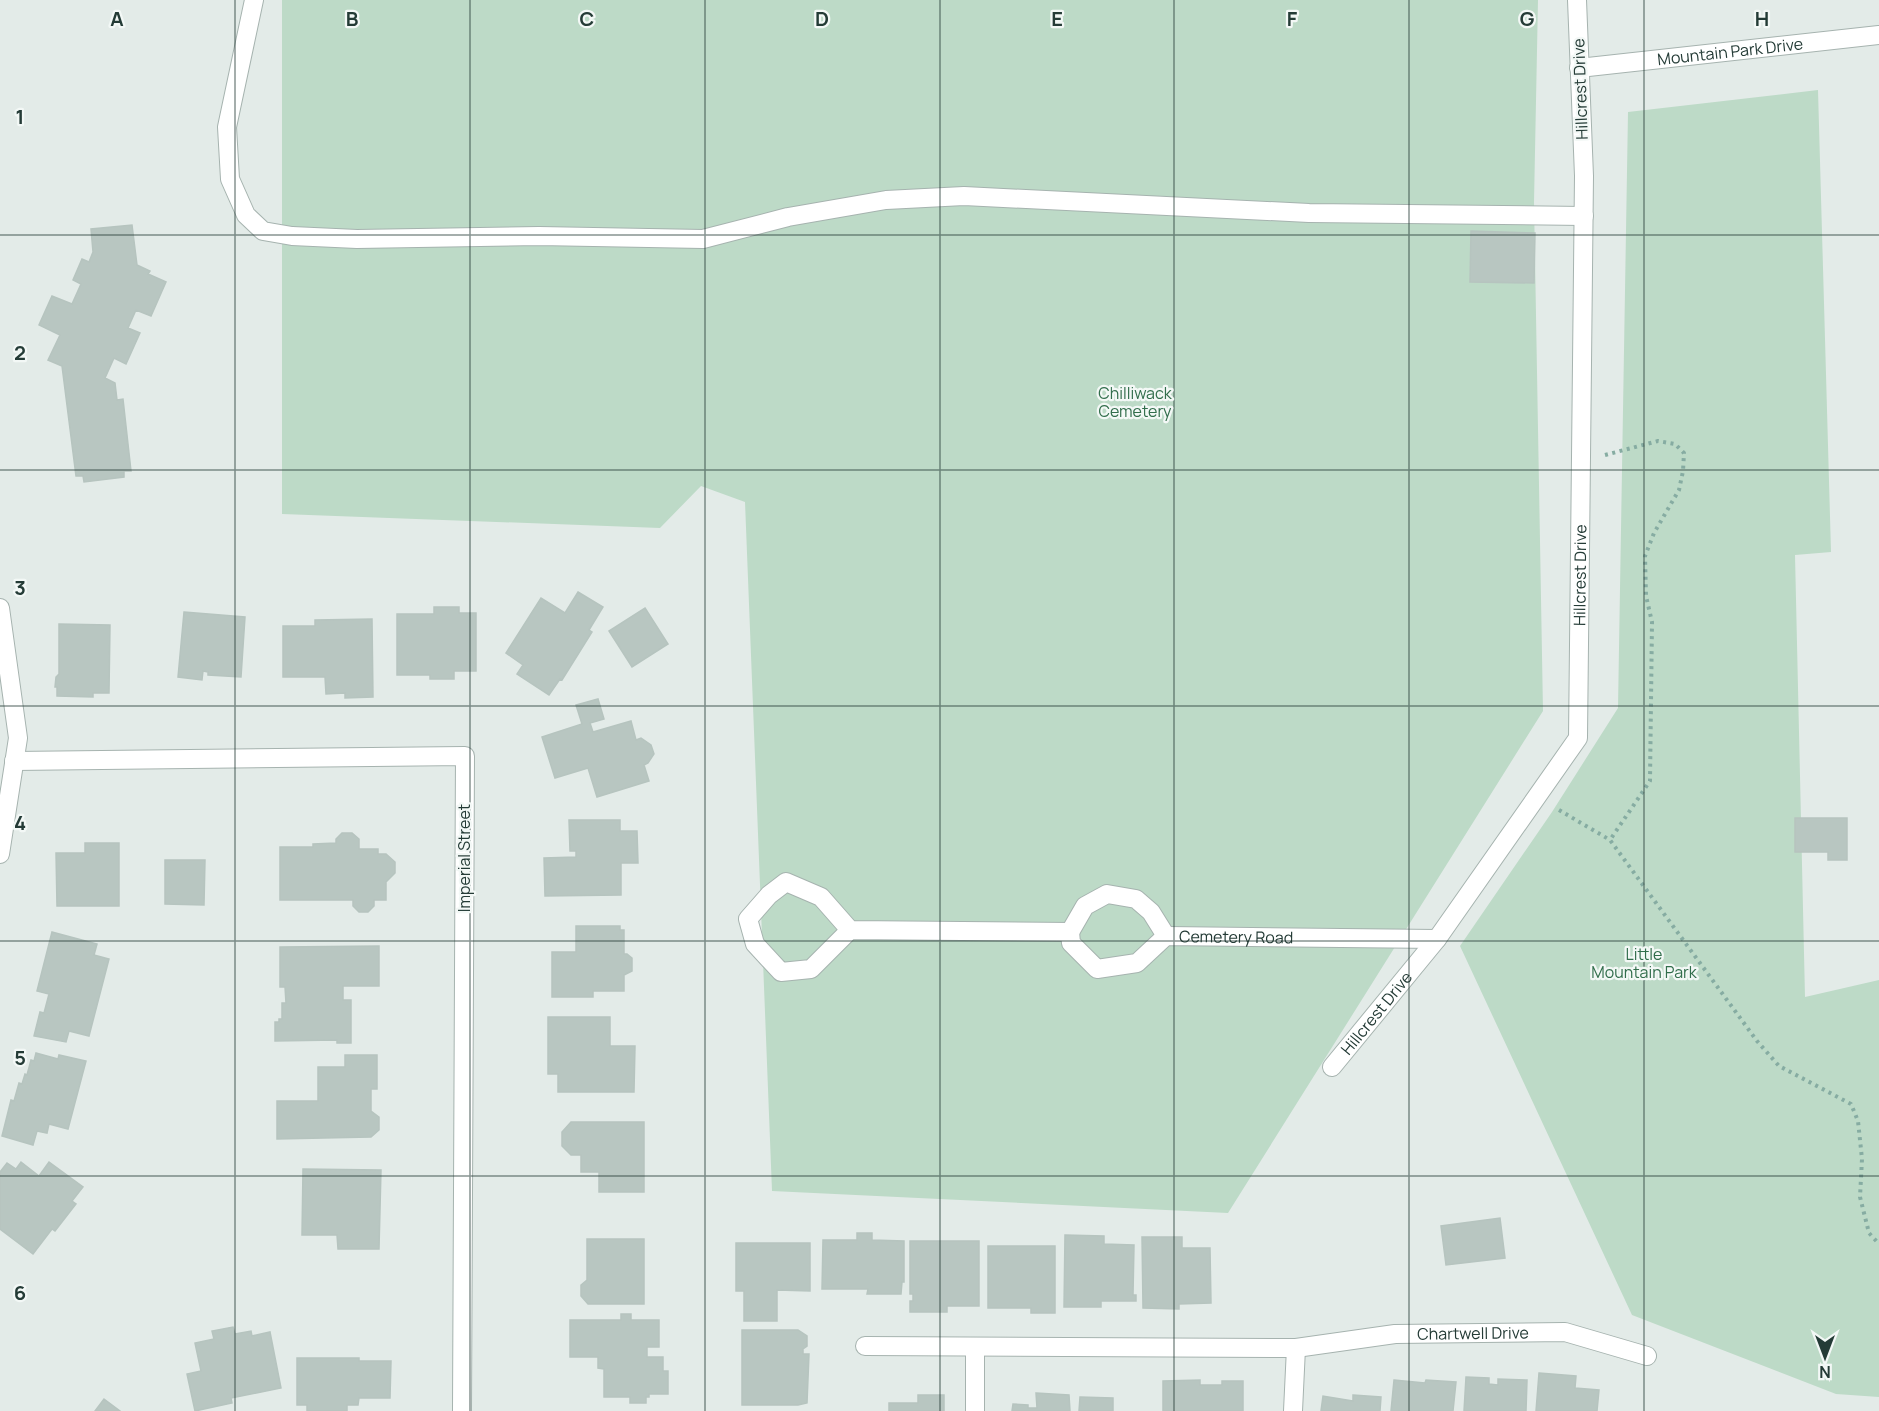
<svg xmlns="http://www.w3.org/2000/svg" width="1879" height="1411" font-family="Manrope,sans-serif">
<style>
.green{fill:#bddac7}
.building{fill:#b8c6c1;stroke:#b6c4bf;stroke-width:1.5}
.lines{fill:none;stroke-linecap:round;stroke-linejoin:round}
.service-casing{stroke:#a6b3af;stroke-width:20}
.minor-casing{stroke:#a6b3af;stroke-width:20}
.path{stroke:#86aca2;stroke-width:4;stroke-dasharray:3 4.5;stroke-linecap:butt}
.service{stroke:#fff;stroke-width:18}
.minor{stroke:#fff;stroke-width:18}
.grid{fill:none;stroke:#243b36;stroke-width:1.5;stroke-opacity:0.55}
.labels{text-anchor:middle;stroke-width:4.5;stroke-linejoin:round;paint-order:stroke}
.street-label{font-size:16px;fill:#243b36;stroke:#f3f8f6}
.park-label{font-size:16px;fill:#326e4c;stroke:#f3f8f6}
.grid-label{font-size:20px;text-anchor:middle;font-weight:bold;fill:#243b36;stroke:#f3f8f6;stroke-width:4.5;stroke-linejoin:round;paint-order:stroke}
</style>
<rect width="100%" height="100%" fill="#e3ebe8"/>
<path class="green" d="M282 0H1538L1534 202 1543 711 1228 1213 772 1191 745 502 701 486 660 528 282 514Z
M1818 90 1831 552 1795 555 1805 997 1879 980V1397L1836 1394 1632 1315 1460 946 1552 812 1618 708 1628 112Z"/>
<path class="building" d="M132 225 137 265 150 271 148 274 166 282 151 316 136 310 128 328 140 333 126 364 114 358 105 378 115 383 117 400 123 399 131 471H124V477L84 482 83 476H76L62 366 48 360 60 335 39 325 52 296 72 304 81 284 73 280 82 259 89 262 93 252 91 229Z
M1471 231 1535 233 1534 283 1470 282Z
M578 592 603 607 589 630 592 632 562 680 560 679 549 695 517 674 523 665 506 653 541 598 565 613Z
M434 607H459V613H476V671H454V679H430V675H397V614H434Z
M645 608 668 644 632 667 609 631Z
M184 612 245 617 241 677 208 675V672L203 671 202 680 178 677Z
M372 619 373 697 345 698V693L326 694 325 677H283V626H315V620Z
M59 624 110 625 109 693H93V697L57 696V687H55L56 677 59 674Z
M598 699 604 719 590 723 593 732 631 721 636 740 641 738 651 745 654 754 648 763 644 765 649 781 597 797 588 768 555 778 542 737 582 724 576 705Z
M1795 818H1847V860H1828V852H1795Z
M569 820H620V831H637L638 863H621V895L545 896 544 858 576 857V851H570Z
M342 833H352L359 839V849H378V854H386L395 862V873L386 882V900H374V906L368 912H359L353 906V900H280V847H313V844L336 843V839Z
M85 843H119V906H57L56 853H85Z
M165 860H205L204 905 165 904Z
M576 926H620V930H624V954H627L632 958V971L624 975V991H593V997H552V952H576Z
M52 932 97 944 94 955 109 959 89 1036 69 1031 66 1042 34 1036 40 1012 44 1013 49 994 37 991Z
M379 946V986H343V1000H351V1043H337V1040L275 1041V1022H279V1019H282V1003H286L285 987H280V947Z
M548 1017H610V1046H635L634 1092H558V1074H548Z
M36 1053 58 1059 59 1055 86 1061 68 1129 49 1124 47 1133 37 1131 33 1145 2 1136 11 1100 14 1101 19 1083 22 1084 25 1074 27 1075 31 1060 34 1061Z
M345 1055H377V1089H371V1111L379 1117V1130L371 1137 277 1139V1101H318V1067H345Z
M571 1122H644V1192H599V1172H581V1155H571L562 1146V1132Z
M21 1162 39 1176 49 1162 83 1187 72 1201 76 1204 55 1231 52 1229 33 1254 0 1229V1172L7 1163 16 1169Z
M303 1169 381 1170 379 1249H338L337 1235H302Z
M1500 1218 1505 1258 1446 1265 1441 1226Z
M857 1233H872V1240L904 1241V1282H902L901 1294H867L868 1289H822L823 1240H857Z
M1065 1235 1104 1236V1244L1134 1245 1133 1295H1136V1301H1101V1307H1064Z
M1142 1237H1182V1248H1210L1211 1303 1179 1304V1309L1143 1308Z
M587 1239H644V1304H588L581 1296V1285L587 1280Z
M910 1241H979V1306H947V1312H910V1301H913V1294H910Z
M736 1243H810V1291L777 1290V1321H744V1291H736Z
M988 1246H1055V1313H1031V1308H988Z
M621 1314H631V1320H659V1347H647V1357H663V1371H668V1394H649V1397H646V1403H630V1397H604V1369L598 1368V1357H570V1320H621Z
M233 1327 235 1334 251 1331 252 1336 270 1332 281 1388 231 1398 232 1403 195 1411 187 1374 201 1371 195 1343 214 1339 212 1331Z
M742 1330H798L807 1336V1346L803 1349V1354H809L807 1403 798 1405H742Z
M297 1358H359V1361H391L390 1398H359L358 1405H347V1411H307V1405H297Z
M1539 1373 1576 1376 1575 1388 1599 1390 1597 1411H1536Z
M1466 1377 1489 1378V1384L1498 1385V1379L1527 1380 1526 1411H1464Z
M1200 1380V1385H1222V1381H1243V1411H1163V1381Z
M1394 1380 1425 1383 1426 1380 1456 1382 1453 1411H1391Z
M1036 1393 1069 1395 1070 1411H1012L1013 1404 1028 1405V1408H1037Z
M918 1395H944V1411H889V1403H918Z
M1353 1395 1381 1397 1380 1411H1321L1323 1396 1353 1401Z
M1080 1397 1113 1398V1411H1079Z
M104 1399 120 1411H95Z"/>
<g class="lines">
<g class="service-casing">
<path id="service" d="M254 0 227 127 230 179 246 215 263 231 292 236 357 239 539 236 703 239 788 217 886 200 964 196 1309 213 1584 216"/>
</g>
<g class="minor-casing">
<g id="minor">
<path id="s1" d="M1579 68 1879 35"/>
<path d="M0 608 18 738 0 854"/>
<path d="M14 761 465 756 462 1411"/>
<path d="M850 930 821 897 786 882 769 895 748 919 755 944 781 972 811 969 850 930 1070 932"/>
<path id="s2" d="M1070 932 1071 943 1097 969 1137 963 1166 936 1437 939"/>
<path d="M1070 932 1085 906 1107 894 1136 899 1151 912 1166 936"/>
<path id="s3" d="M1332 1067 1437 939 1578 738 1584 176 1577 0"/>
<path id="s4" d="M865 1346 1296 1348 1395 1334 1565 1332 1647 1356"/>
<path d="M975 1411V1347"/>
<path d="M1293 1411 1296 1348"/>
</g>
</g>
<path class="path" d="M1605 455 1658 441 1675 444 1684 453 1683 471 1679 490 1654 533 1645 556 1646 596 1652 622 1650 781 1610 840
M1559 810 1610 840 1757 1041 1779 1066 1851 1104 1858 1121 1862 1159 1860 1197 1869 1233 1879 1244"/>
<use href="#service" class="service"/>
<use href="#minor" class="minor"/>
</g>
<path class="grid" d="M235 0V1411M470 0V1411M705 0V1411M940 0V1411M1174 0V1411M1409 0V1411M1644 0V1411M0 235H1879M0 470H1879M0 706H1879M0 941H1879M0 1176H1879"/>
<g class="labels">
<g class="street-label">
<text dy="6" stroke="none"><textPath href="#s1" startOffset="152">Mountain Park Drive</textPath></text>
<text transform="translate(1580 89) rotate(-92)" y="6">Hillcrest Drive</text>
<text dy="6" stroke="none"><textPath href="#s3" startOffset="574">Hillcrest Drive</textPath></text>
<text transform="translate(464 858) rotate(-90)" y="6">Imperial Street</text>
<text dy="6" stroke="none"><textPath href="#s2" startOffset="198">Cemetery Road</textPath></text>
<text dy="6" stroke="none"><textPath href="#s3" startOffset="70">Hillcrest Drive</textPath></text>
<text dy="6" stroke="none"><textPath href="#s4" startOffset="609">Chartwell Drive</textPath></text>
</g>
<g class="park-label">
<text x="1135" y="399">Chilliwack<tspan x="1135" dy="18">Cemetery</tspan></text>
<text x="1644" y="960">Little<tspan x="1644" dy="18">Mountain Park</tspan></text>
</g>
</g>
<g class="grid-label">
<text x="117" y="26">A</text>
<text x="352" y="26">B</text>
<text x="587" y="26">C</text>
<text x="822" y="26">D</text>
<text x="1057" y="26">E</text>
<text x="1292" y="26">F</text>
<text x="1527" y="26">G</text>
<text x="1762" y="26">H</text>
<text x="20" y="124">1</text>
<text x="20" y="360">2</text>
<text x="20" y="595">3</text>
<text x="20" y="830">4</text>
<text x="20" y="1065">5</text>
<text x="20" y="1300">6</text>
</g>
<g transform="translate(1825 1357) rotate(180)" stroke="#f3f8f6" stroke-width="4.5" paint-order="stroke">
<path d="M0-4.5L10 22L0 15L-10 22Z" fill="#243b36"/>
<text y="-9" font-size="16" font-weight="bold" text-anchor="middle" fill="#243b36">N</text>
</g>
</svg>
